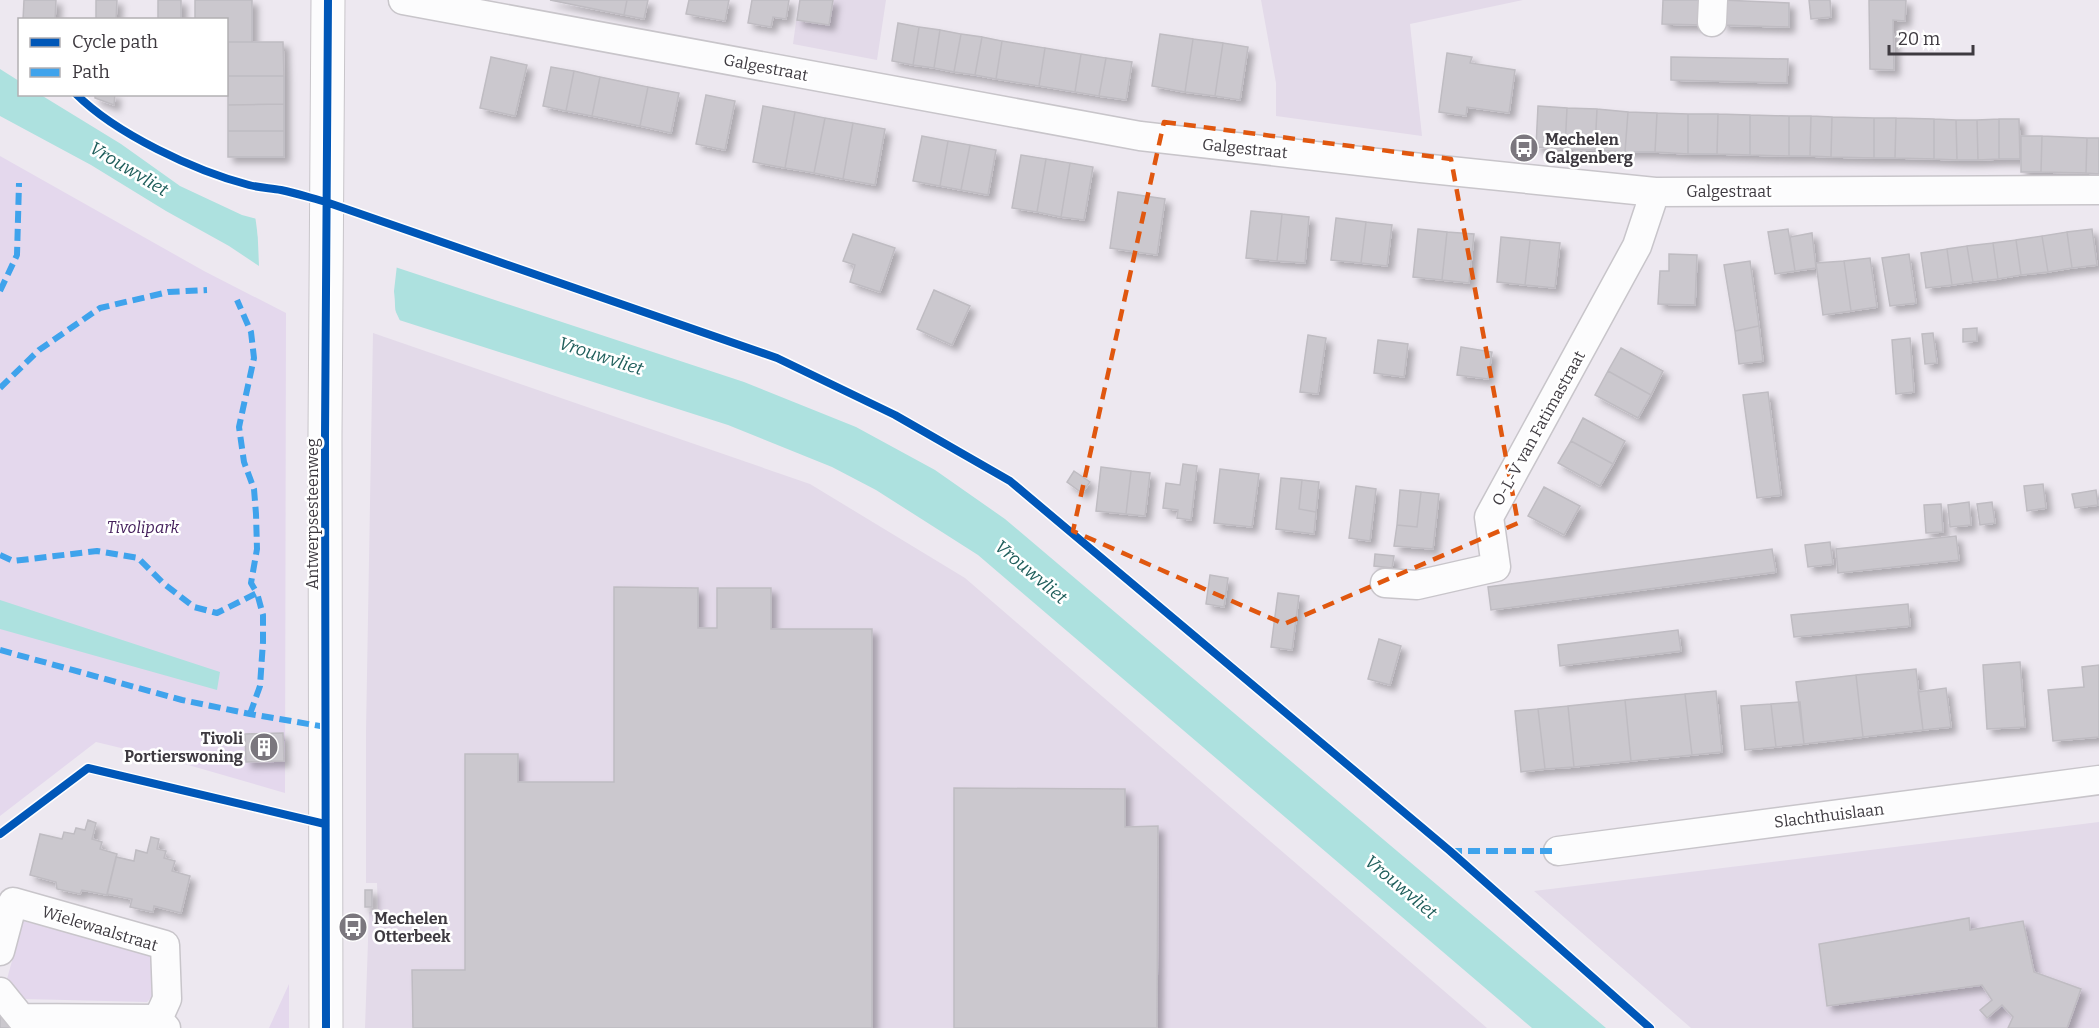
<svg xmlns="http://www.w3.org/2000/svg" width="2099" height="1028" font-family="Bitter,serif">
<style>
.built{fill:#e3dae9}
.green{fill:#e4d8ed}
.water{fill:#ade1df}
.pier{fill:#ede8f0}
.building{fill:#cbc8ce;stroke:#bfbcc2;stroke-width:1.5;filter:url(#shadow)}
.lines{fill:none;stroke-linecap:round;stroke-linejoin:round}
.minor-casing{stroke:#c8c5ca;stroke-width:31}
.major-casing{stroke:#c8c5ca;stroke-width:35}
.minor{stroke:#fcfcfd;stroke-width:28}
.major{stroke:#fcfcfd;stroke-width:33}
.quiet{stroke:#3fa3ec;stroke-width:6;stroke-dasharray:12 6;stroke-linecap:butt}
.cycleway-casing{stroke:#fff;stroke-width:11}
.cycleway{stroke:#0057b8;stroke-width:8}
.marked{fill:none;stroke:#e0570f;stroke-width:4.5;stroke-dasharray:12 8;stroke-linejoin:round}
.labels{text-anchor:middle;stroke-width:5;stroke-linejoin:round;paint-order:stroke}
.street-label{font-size:16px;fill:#3e3a40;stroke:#fff}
.poi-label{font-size:16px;font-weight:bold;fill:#3e3a40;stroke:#fff;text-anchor:start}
.park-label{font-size:16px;font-style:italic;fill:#45205c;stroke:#fff}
.water-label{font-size:18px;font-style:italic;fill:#1f5e5b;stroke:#fff}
</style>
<defs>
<filter id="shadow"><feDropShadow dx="5.5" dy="5.5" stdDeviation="3" flood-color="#0004"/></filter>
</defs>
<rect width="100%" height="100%" fill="#ede8f0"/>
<path class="built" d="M799 0H886L877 60 793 44Z
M1261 0H1523L1410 24 1422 136 1276 116V83Z
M373 333 810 484 965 578 1487 1028H365L369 912 378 910 377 883H366V731Z
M2099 822V1028H1691L1534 891Z"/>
<path class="green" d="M0 156 204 271 286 313 285 793 171 760 96 742 0 816Z
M23 921 147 953 151 957 152 997 147 1002 24 999 7 979Z
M289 984V1028H269Z"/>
<path class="water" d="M0 69 19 81 20 94 41 95 121 144 180 186 242 215 257 219 259 266 229 246 166 211 91 165 0 116Z
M392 266 744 382 856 427 935 470 1005 519 1606 1028H1532L978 555 876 490 832 467 728 425 396 319Z
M0 600 220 672 217 690 0 629Z"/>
<path class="pier" d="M255 215 259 216 260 220 262 266 259 269H257L259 266V245Z
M392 263 397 265 394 291 395 310 402 325 393 320 389 266Z"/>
<path class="building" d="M24 0H56L55 20H23Z
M96 0H117L116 20H96Z
M158 0H181V20H158Z
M195 0H252V42H226V20H195Z
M550 0H627L624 15Z
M627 0H648L644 19 624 15Z
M689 0H729L725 21 686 14Z
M752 0H789L786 19 773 17 771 27 748 23Z
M800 0H833L829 25 797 20Z
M1663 0H1703V25L1662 24Z
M1722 0 1789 3V27L1722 25Z
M1809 0H1830L1831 17 1811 19Z
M1869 0H1906L1905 21 1893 20 1894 70 1870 69Z
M898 23 919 27 913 65 892 61Z
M919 27 940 30 934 68 913 65Z
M940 30 961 34 954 72 934 68Z
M961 34 982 37 975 75 954 72Z
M1160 34 1193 39 1185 92 1152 86Z
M982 37 1002 41 996 79 975 75Z
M1193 39 1223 43 1215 96 1185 92Z
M1002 41 1045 48 1039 86 996 79Z
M228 42H283L284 76H228Z
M1223 43 1248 47 1240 100 1215 96Z
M1045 48 1081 54 1075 92 1039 86Z
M1447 53 1472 57 1470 63 1515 70 1509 113 1467 107 1466 116 1439 112Z
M1081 54 1106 58 1099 96 1075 92Z
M491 57 527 65 515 116 480 108Z
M1671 57 1788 59 1787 83 1671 80Z
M1106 58 1132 62 1126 100 1099 96Z
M551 67 574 71 566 111 543 106Z
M574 71 600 77 592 116 566 111Z
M228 76H284V104L228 105Z
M600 77 648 87 640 126 592 116Z
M648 87 679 93 671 133 640 126Z
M95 94H115L114 105 95 98Z
M706 95 735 101 725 150 696 144Z
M284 104V131H228V105Z
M763 106 795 112 785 168 753 162Z
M1538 106 1567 108 1565 149 1536 147Z
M1567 108 1597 109 1595 150 1565 149Z
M1597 109 1628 112 1625 152 1595 150Z
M795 112 825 118 814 173 785 168Z
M1628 112 1657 113 1655 152H1625Z
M1657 113 1688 114V154L1655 152Z
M1688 114H1718L1717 154H1688Z
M1718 114 1750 115V155L1717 154Z
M1750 115 1789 116V156L1750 155Z
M1789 116H1811L1810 156H1789Z
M1811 116 1832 117 1831 157 1810 156Z
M1832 117 1874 118V158L1831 157Z
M825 118 853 123 843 179 814 173Z
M1874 118H1896L1895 158H1874Z
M1896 118 1934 119V159L1895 158Z
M1934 119 1956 120 1957 160 1934 159Z
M1999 119V159L1978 160 1977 120Z
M1999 119H2019L2020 159H1999Z
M1956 120H1977L1978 160H1957Z
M853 123 885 129 875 185 843 179Z
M228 131H284V157H228Z
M922 136 948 141 940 186 913 181Z
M2021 136H2042L2041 172H2021Z
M2042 136 2087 138 2086 173 2041 172Z
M2087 138H2099V174L2086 173Z
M948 141 970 145 961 190 940 186Z
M970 145 996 150 988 195 961 190Z
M1021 155 1046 159 1037 212 1012 208Z
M1046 159 1070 163 1061 217 1037 212Z
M1070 163 1093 167 1084 220 1061 217Z
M1118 192 1165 199 1157 255 1110 248Z
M1251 211 1282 214 1277 261 1246 258Z
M1282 214 1309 217 1305 263 1277 261Z
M1336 218 1366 222 1361 263 1331 260Z
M1366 222 1392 225 1387 266 1361 263Z
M1418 229 1447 232 1442 280 1413 277Z
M1788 229 1795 271 1775 274 1768 232Z
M2092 229 2097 265 2072 268 2067 232Z
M1447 232 1474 234 1469 283 1442 280Z
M2067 232 2072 268 2048 272 2042 236Z
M1812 233 1816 268 1795 271 1790 237Z
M853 234 895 248 880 292 850 282 855 265 843 261Z
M2042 236 2048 272 2021 275 2016 240Z
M1501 237 1530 240 1525 285 1497 282Z
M1530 240 1560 243 1555 288 1525 285Z
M2016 240 2021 275 1998 279 1993 243Z
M1993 243 1998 279 1973 282 1967 246Z
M1967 246 1973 282 1952 285 1947 249Z
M1947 249 1952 285 1926 288 1921 253Z
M1669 254 1697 255 1695 305 1658 304 1660 271H1669Z
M1909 254 1916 303 1890 306 1882 258Z
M1870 258 1877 307 1851 311 1844 261Z
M1750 261 1759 326 1735 331 1724 265Z
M1844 261 1851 311 1823 315 1816 263Z
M934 290 970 306 952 345 917 329Z
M1759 326 1763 361 1739 364 1735 331Z
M1977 328V341L1963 342V329Z
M1933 333 1937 363 1925 364 1922 334Z
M1308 335 1326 338 1318 394 1300 392Z
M1910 338 1914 392 1896 394 1892 340Z
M1378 340 1408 344 1404 377 1374 373Z
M1461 347 1492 352 1488 379 1457 375Z
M1621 348 1663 371 1651 395 1608 371Z
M1608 371 1651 395 1638 418 1595 395Z
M1768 392 1781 495 1757 498 1743 395Z
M1583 418 1625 441 1613 464 1571 441Z
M1571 441 1613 464 1600 486 1558 463Z
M1183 464 1197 466 1191 520 1177 518 1178 510 1163 508 1166 483 1180 485Z
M1101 467 1131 471 1126 514 1096 511Z
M1220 469 1259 474 1252 527 1214 523Z
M1074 471 1090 482 1082 493 1067 482Z
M1131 471 1150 473 1145 516 1126 514Z
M1281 478 1302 480 1299 509 1316 512 1314 534 1276 529Z
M1302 480 1319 482 1316 512 1299 509Z
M2043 484 2046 508 2027 511 2024 486Z
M1356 486 1376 489 1370 541 1349 538Z
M1544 487 1580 506 1564 535 1528 516Z
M1400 490 1421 492 1417 527 1397 525Z
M2096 490 2098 505 2075 508 2072 494Z
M1421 492 1439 494 1433 549 1394 546 1397 525 1417 527Z
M1969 502 1971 525 1950 527 1948 505Z
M1992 502 1995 523 1980 525 1977 504Z
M1941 504 1943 532 1926 533 1924 505Z
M1956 536 1959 560 1838 573 1836 549Z
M1830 542 1833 564 1808 567 1805 545Z
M1772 549 1776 572 1491 610 1488 587Z
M1375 554 1394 556 1392 568 1374 566Z
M1210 575 1228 578 1224 607 1206 604Z
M614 587 698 588V628H717V588H771V629H872V1028H413L412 970H465V754H518V782H614Z
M1278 593 1299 596 1292 650 1271 647Z
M1908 604 1910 626 1794 637 1791 615Z
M1678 630 1681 651 1560 666 1558 645Z
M1379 639 1401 646 1390 685 1368 679Z
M2020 662 2025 727 1987 729 1983 665Z
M2099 665V737L2053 741 2048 690 2084 687 2082 667Z
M1916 669 1923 730 1863 737 1856 675Z
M1856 675 1863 737 1804 744 1796 682Z
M1946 688 1951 727 1923 730 1918 692Z
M1716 691 1722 752 1692 755 1685 694Z
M1685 694 1692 755 1631 761 1625 700Z
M1625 700 1631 761 1574 767 1568 706Z
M1800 702 1804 744 1776 747 1771 704Z
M1771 704 1776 747 1745 750 1741 706Z
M1568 706 1574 767 1545 769 1538 709Z
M1538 709 1545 769 1521 772 1515 711Z
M283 733 284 761 246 762 245 734Z
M954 788 1125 789V827L1158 826 1157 1028H954Z
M88 820 96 823 92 839 102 842 100 849 117 854 107 895 82 890 80 894 57 889 56 882 30 875 40 834 62 839 64 832 74 834 76 828 85 830Z
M151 837 159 839 157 849 166 851 164 858 175 861 172 871 190 876 181 913 154 906 153 912 130 907 132 899 107 894 116 857 134 861 136 850 147 853Z
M365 890H372V907H365Z
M1969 918 1970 930 2023 921 2034 972 2081 989 2067 1028H2008L2013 1017 2002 1005 1987 1018 1980 1010 1992 1000 1982 985 1827 1006 1819 944Z
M0 1006 16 1028H0Z"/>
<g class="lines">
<g class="minor-casing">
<path id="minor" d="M403 0 1140 136 1421 168 1655 192 2099 190
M1712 22 1713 0
M1385 583 1417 585 1496 567 1489 517 1637 246 1655 192
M1558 851 2099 780
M0 951 13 902 165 945 167 999 158 1019
M0 992 21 1018 158 1019 166 1028"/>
</g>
<g class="major-casing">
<path id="major" d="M326 1028 325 437 328 0"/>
</g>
<use href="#minor" class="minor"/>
<use href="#major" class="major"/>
<path class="quiet" d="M0 291 17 255 19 183
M0 388 39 350 100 308 168 292 207 290
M0 555 13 561 97 551 138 558 163 583 194 607 217 613 257 593 251 583 257 549 256 514 254 489 244 462 239 427 254 358 251 332 237 300
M0 650 182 700 250 714 326 727
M250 714 260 686 263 642V615L257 593
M1450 851H1558"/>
<g class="cycleway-casing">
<path id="cycleway" d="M76 94C116 134 195 171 249 185 260 188 271 188 281 190 296 193 311 198 326 202L777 358 895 415 1010 481 1450 851 1650 1028
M0 834 88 768 325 824
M326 1028 325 437 328 0"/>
</g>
<use href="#cycleway" class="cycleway"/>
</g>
<path class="marked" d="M1164 122 1451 159 1518 523 1284 624 1073 531Z"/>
<defs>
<g id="bus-disc" transform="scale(1.5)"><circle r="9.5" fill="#7b777e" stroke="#fff"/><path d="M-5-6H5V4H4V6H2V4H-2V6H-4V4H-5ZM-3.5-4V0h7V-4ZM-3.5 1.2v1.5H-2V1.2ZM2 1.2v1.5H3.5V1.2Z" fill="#fff"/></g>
<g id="building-disc" transform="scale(1.5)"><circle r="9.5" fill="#7b777e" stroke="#fff"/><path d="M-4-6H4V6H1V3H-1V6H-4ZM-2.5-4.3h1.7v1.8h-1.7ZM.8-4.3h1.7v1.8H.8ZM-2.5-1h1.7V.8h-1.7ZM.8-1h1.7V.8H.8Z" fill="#fff"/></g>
</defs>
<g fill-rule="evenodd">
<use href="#bus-disc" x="1524" y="148"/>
<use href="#building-disc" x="264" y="747"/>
<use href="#bus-disc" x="353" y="927"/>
</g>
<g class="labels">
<g class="street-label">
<text transform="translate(766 67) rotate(11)" y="6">Galgestraat</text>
<text transform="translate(1245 148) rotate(6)" y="6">Galgestraat</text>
<text x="1729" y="197">Galgestraat</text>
<text transform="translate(1538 428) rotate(-61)" y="6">O-L-V van Fatimastraat</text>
<text transform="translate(312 514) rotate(-90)" y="6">Antwerpsesteenweg</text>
<text transform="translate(1829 815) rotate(-7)" y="6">Slachthuislaan</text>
<text transform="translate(100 928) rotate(17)" y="6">Wielewaalstraat</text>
</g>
<g class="poi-label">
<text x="1545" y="145">Mechelen<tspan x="1545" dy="18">Galgenberg</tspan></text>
<text x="243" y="744" text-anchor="end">Tivoli<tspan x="243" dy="18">Portierswoning</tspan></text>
<text x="374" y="924">Mechelen<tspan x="374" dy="18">Otterbeek</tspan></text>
</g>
<g class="park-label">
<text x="143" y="533">Tivolipark</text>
</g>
<g class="water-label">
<text transform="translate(129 169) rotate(31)" y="6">Vrouwvliet</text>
<text transform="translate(601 356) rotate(18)" y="6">Vrouwvliet</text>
<text transform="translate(1031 572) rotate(40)" y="6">Vrouwvliet</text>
<text transform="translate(1401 887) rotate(40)" y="6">Vrouwvliet</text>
</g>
</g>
<rect x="18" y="18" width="210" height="78" fill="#ffffff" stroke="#b2b0b3" stroke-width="1.5"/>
<rect x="30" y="38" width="30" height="9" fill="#0057b8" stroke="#b2b0b3" stroke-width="1.5"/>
<text x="72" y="48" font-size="18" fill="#3e3a40">Cycle path</text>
<rect x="30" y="68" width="30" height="9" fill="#3fa3ec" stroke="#b2b0b3" stroke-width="1.5"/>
<text x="72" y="78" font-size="18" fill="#3e3a40">Path</text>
<path d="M1889 45v9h84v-9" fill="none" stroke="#3e3a40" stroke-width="3"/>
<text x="1898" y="45" font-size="18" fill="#3e3a40" stroke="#ffffff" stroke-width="4.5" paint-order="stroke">20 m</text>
</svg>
